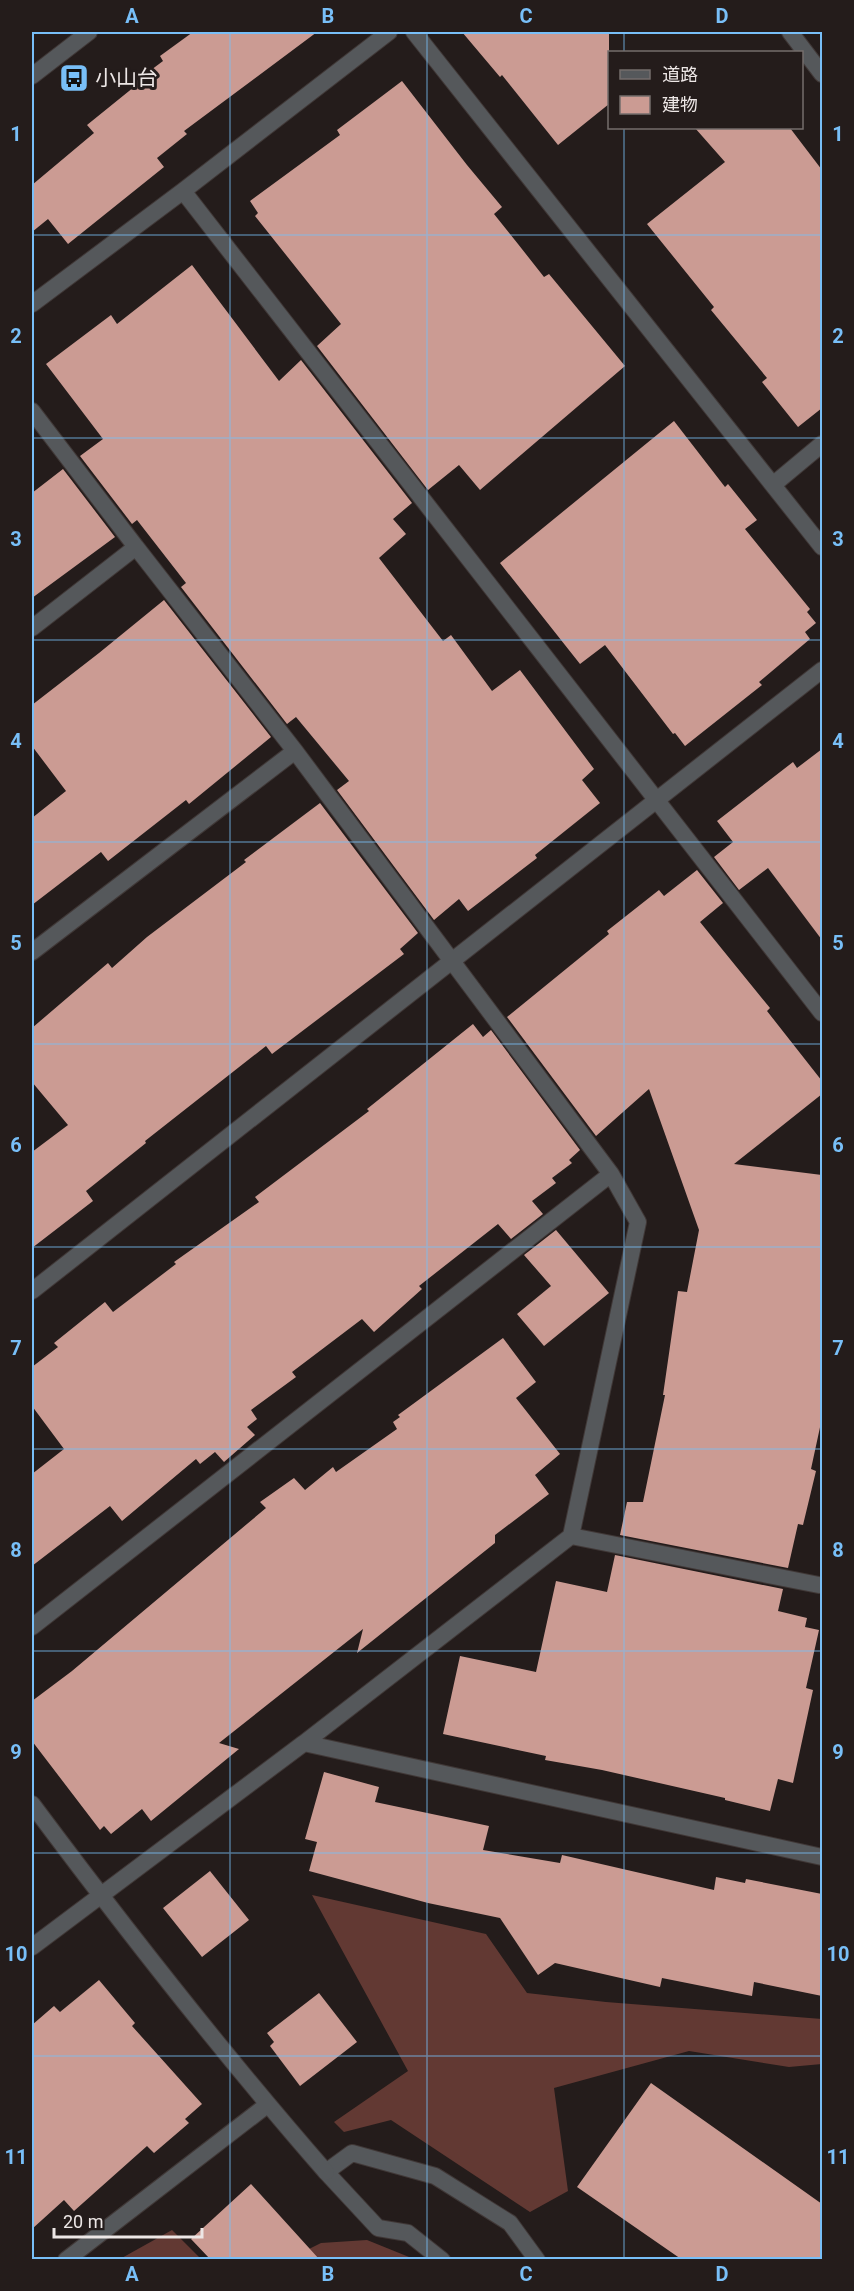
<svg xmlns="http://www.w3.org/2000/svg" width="854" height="2291" font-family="Roboto,'Noto Sans JP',sans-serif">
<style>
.forest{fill:#623933}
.building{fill:#cb9b93}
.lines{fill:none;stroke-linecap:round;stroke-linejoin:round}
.service-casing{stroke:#403837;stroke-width:18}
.minor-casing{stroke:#403837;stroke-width:18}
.tertiary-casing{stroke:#403837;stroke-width:18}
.service{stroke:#55585b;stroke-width:16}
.minor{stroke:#55585b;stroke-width:16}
.tertiary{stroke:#55585b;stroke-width:16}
.grid{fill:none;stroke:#78bff8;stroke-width:1.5;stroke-opacity:0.55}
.labels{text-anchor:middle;stroke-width:6;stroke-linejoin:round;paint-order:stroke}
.poi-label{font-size:21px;fill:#ede7e6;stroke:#241c1b;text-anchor:start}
.neatline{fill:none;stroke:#78bff8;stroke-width:2}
.grid-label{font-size:20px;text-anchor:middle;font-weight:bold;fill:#78bff8}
</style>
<rect width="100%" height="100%" fill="#241c1b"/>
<path class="forest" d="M312 1895 486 1934 527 1993 606 2002 822 2019V2064L789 2067 689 2051 554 2088 568 2191 530 2212 391 2120 344 2132 334 2122 408 2071Z
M172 2230 201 2259H120Z
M367 2240 414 2259 287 2260 321 2243Z"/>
<path class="building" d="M193 32H317L184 131 187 134 157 158 164 167 68 244 48 219 32 232V185L94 133 87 125 134 87 131 85 163 61 160 56Z
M462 32H609V104L558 145 502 75 500 77Z
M402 81 467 165 502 207 494 214 518 244 544 277 549 274 625 366 480 490 459 465 428 490 317 346 341 324 255 216 258 213 250 201 340 135 337 130Z
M695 128H790L822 170V408L798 427 762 382 767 378 711 310 714 307 647 224 725 162Z
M192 265 279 381 301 360 412 503 393 519 406 534 379 558 443 641 451 635 492 691 520 670 594 769 582 780 600 803 535 855 537 858 468 911 459 899 434 920 337 790 349 781 296 717 287 724 181 587 186 583 137 520 132 524 80 456 103 439 46 364 111 315 117 324Z
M674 421 725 487 728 484 757 520 745 529 810 609 807 612 816 623 805 632 810 639 759 682 762 685 685 746 675 733 673 734 605 645 580 664 500 563Z
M63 469 115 537 32 598V493Z
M164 600 271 737 189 804 186 800 108 861 101 852 32 905V818L66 791 32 746V705L99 653Z
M822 749V940L768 868 739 890 714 857 733 842 717 821 793 762 797 768Z
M320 803 418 933 400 949 404 954 272 1054 266 1046 145 1141 146 1143 86 1191 93 1201 32 1248V1152L68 1125 32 1082V1028L108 963 112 968 147 937 246 862 244 860Z
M697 870 723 903 700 922 770 1008 767 1011 822 1081V1094L734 1164 822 1175V1418L811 1469 816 1471 803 1525 798 1524 788 1568 620 1535 627 1502H643L665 1395H663L678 1291 687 1292 699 1230 649 1089 596 1136 507 1017 609 934 607 931 659 890 664 896Z
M473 1024 483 1037 491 1030 580 1150 569 1160 572 1163 552 1178 556 1183 532 1201 543 1214 511 1239 498 1224 419 1286 422 1289 374 1332 362 1319 292 1372 296 1377 251 1410 257 1419 247 1427 255 1435 224 1462 215 1452 200 1464 196 1459 122 1521 110 1506 32 1566V1474L64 1449 32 1406V1367L58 1347 54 1343 105 1302 113 1312 176 1264 174 1262 259 1202 255 1197 369 1111 367 1109Z
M556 1230 609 1293 544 1346 517 1314 551 1286 524 1255Z
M503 1338 536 1382 516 1398 560 1454 535 1475 549 1494 495 1535V1543L357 1653 363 1629 219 1743 239 1749 151 1821 142 1809 111 1834 104 1826 100 1830 32 1741V1701L72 1671 266 1508 260 1502 294 1478 305 1490 333 1467 336 1472 397 1429 393 1422 400 1417 398 1415Z
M615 1555 783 1589 778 1611 807 1618 805 1627 819 1630 806 1688 813 1690 793 1783 778 1779 770 1811 725 1800V1798L602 1770 545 1760 546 1756 443 1734 460 1656 536 1672 556 1581 607 1592Z
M324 1772 379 1787 375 1802 489 1826 483 1850 560 1863 562 1855 714 1890 716 1877 745 1883 746 1879 822 1894V1996L754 1982 752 1996 662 1978 660 1987 555 1963 538 1975 500 1918 428 1903 309 1871 317 1842 305 1839Z
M210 1871 249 1920 202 1957 163 1908Z
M99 1980 135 2023 132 2026 202 2104 185 2119 189 2123 154 2153 147 2146 74 2211 64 2200 32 2229V2025L54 2006 60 2012Z
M319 1993 357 2042 300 2086 270 2046 274 2042 267 2033Z
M651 2083 822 2204V2259H681L577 2187Z
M251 2184 319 2259H210L191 2239Z"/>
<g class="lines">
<g class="service-casing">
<path id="service" d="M442 2260 408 2233 378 2228 326 2172 352 2153 435 2176 510 2223 537 2260"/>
</g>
<g class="minor-casing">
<path id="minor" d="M414 32 822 547
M790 32 822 74
M183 191 822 1013
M32 304 183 191 389 32
M32 411 136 547
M774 484 822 444
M32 628 136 547 295 751 611 1174 32 1627
M32 952 295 751
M32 1291 822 670
M571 1536 638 1222 611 1174
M304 1743 571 1536 819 1585
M32 1804C126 1930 223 2054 326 2172
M32 1947 304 1743 822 1857
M66 2260 267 2105"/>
</g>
<g class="tertiary-casing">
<path id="tertiary" d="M32 76 89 32"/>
</g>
<use href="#service" class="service"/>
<use href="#minor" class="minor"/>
<use href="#tertiary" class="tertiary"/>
</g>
<path class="grid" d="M230 32V2260M427 32V2260M624 32V52M624 128V2260M32 235H822M32 438H822M32 640H822M32 842H822M32 1044H822M32 1247H822M32 1449H822M32 1651H822M32 1853H822M32 2056H822"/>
<defs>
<g id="bus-square" transform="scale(1.5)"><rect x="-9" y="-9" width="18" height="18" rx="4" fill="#78bff8" stroke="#241c1b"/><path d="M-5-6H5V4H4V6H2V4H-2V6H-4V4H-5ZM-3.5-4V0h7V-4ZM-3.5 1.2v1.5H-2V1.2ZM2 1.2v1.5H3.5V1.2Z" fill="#111"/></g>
</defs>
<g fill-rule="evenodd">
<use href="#bus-square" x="74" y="78"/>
</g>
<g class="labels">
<g class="poi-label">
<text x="95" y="85">小山台</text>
</g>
</g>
<rect width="854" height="2291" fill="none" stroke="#241c1b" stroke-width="66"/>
<rect x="608" y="51" width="195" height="78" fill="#241c1b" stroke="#746d6c" stroke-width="1.5"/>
<rect x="620" y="70" width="30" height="9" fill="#55585b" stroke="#746d6c" stroke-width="1.5"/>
<text x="662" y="81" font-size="18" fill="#ede7e6">道路</text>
<rect x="620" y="96" width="30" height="18" fill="#cb9b93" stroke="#746d6c" stroke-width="1.5"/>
<text x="662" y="111" font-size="18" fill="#ede7e6">建物</text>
<path d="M54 2228v9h148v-9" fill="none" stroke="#ede7e6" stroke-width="3"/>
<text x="63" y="2228" font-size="18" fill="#ede7e6" stroke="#241c1b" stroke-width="4.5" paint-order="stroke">20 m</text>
<rect x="33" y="33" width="788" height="2225" class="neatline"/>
<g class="grid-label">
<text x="132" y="23">A</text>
<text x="328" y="23">B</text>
<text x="526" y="23">C</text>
<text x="722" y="23">D</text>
<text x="16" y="141">1</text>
<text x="838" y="141">1</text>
<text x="16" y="343">2</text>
<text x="838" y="343">2</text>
<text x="16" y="546">3</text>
<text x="838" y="546">3</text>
<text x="16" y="748">4</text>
<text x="838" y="748">4</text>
<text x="16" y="950">5</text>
<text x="838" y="950">5</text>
<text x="16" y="1152">6</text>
<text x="838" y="1152">6</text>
<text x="16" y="1355">7</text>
<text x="838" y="1355">7</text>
<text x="16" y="1557">8</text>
<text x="838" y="1557">8</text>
<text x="16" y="1759">9</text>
<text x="838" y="1759">9</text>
<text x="16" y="1961">10</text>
<text x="838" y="1961">10</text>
<text x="16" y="2164">11</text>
<text x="838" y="2164">11</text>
<text x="132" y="2281">A</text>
<text x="328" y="2281">B</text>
<text x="526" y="2281">C</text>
<text x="722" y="2281">D</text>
</g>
</svg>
